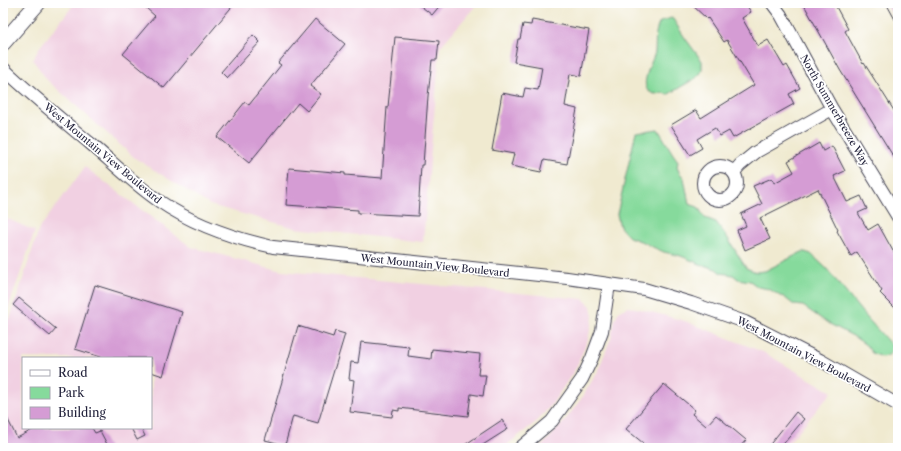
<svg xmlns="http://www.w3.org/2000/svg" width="901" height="451" font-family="'Libre Caslon Text',serif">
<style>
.built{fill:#f1d0e2;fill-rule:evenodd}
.green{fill:#86da9c;stroke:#547e6c}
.building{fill:#d59cd4}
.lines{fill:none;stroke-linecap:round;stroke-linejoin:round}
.minor-casing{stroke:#414051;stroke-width:14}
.major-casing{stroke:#414051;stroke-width:17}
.minor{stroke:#fff;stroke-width:12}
.major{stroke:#fff;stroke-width:15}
.labels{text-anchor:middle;stroke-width:3.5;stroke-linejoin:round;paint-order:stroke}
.street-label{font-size:10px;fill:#22223b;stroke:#fff}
</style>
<rect width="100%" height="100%" fill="#fff"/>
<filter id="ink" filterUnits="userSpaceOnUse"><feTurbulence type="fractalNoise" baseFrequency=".025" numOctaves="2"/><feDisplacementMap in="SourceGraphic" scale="8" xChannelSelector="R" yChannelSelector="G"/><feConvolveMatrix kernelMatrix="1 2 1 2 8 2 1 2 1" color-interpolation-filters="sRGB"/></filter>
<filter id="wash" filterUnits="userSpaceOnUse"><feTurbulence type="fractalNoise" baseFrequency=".012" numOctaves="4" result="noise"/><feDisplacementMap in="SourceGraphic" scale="16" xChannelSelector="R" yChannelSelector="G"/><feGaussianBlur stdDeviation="0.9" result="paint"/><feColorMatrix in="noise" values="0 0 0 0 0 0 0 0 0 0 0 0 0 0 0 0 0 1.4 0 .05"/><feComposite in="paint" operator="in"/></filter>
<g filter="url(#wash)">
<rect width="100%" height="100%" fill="#f0ead0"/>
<path class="built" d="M75 3H478L440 47 423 242 295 228 210 205 135 158 47 80 33 60 39 48Z
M85 167 191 247 282 271 583 299 591 306 593 317 588 339 576 368 552 404 536 422 503 448H3V316L10 319 39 229ZM23 358H151V428H23Z
M3 217 35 231 7 312 3 310Z
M628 307 636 308 685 321 763 352 832 392 784 448H542L541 447 564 422 581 399 598 371 611 338 615 319 619 311Z"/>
<path class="green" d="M671 18 673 19 685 38 702 61V70L700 74 696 78 667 95 662 92C658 94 654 95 650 92 638 86 653 61 655 52 656 41 654 32 660 22Z
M658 129 673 154 678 161 677 167 679 172 684 178 689 204 698 207 705 218 716 222 727 237 746 268 756 272 765 271 802 252H805L811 254 826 268 861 311 892 346 891 353 887 356 881 357 872 353 866 345 853 336 826 322 803 306 794 305 784 297 780 296 769 289 758 287 750 281 738 279 733 275 721 273 716 269 700 264 681 256 664 252 648 245 646 243 629 237 620 227 617 214 636 132Z"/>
<g id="blocks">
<path class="building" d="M150 3H235L164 88 123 54 155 16 146 8Z
M417 3H442L432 15Z
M690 3H745L751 12 742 18 758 46 768 40 784 67 787 65 800 88 789 94 794 104 733 138 729 131 720 136 715 128 697 139 702 148 690 155 671 125 696 110 701 118 754 85 727 40 724 42 708 18 707 19Z
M803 3H834L848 29 845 31 863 64 864 63 898 117V164L840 70Z
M886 3H898V25Z
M315 19 345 44 310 86 321 94 307 111 298 103 249 163 217 137 245 102 249 105 281 65 278 63Z
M532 20 589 30 581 76 570 74 565 106 577 109 567 164 544 160 541 172 511 166 514 154 492 150 502 93 523 97 525 88 538 90 542 67 514 62 518 39H520L523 24 531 25Z
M253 35 260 42 227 78 221 72Z
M395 37 439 41 437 60H432L428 96 423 165H421L418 216 358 213V210L286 205 289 168 345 173V175L382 178 387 107H388Z
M819 143 823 151 832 146 845 171 834 176 847 202 861 196 867 209 858 213 868 230 878 224 893 251H894L898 257V311L880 293 882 291 857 252 851 256 837 231 838 230 818 189 760 218 770 239 745 250 737 230 746 226 741 214 762 204 753 186 772 178 774 183 794 172 788 161Z
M95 285 182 312 163 376 151 372V358H104L75 349Z
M19 298 56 329 50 336 13 305Z
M298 326 333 337 335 331 345 334 318 423 293 416 285 445 265 440Z
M361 342 409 347 408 356 431 359 432 349 480 354 478 375H486L483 396 471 394 468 416 399 408V411L393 410 392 417 350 412 354 380 349 379 351 362 358 363Z
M664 384 695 410 692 414 706 426 716 415 746 440 739 448H649L626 429Z
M3 410 17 438 36 428H92L95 433 100 431 109 448H3Z
M796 412 804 419 780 448H767Z
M502 420 508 429 478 448H460Z
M131 428H141L145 436 137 440Z"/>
</g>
</g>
<g filter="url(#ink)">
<use href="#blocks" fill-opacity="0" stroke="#414051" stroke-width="1"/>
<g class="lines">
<g class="minor-casing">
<path id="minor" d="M772 3 781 15 832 109 898 217
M3 68C31 95 61 119 91 144 113 163 134 184 159 201 194 225 232 238 273 247L567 278 644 289 691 303 745 322 820 360 898 405
M703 183a17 17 0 1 1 34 0a17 17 0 1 1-34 0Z
M734 172 740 165 756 152 832 109
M520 448 552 421 582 379 592 358 602 331 609 284"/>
</g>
<g class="major-casing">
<path id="major" d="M3 43 38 3"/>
</g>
<use href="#minor" class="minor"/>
<use href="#major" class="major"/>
</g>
</g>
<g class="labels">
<g class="street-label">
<text transform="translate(835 110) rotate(60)" y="4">North Summerbreeze Way</text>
<text transform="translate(103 153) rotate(40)" y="4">West Mountain View Boulevard</text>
<text transform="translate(435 265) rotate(6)" y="4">West Mountain View Boulevard</text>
<text transform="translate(804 354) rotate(28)" y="4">West Mountain View Boulevard</text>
</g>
</g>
<rect width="901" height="451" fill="none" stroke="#fff" stroke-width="16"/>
<rect x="22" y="357" width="130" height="72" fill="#ffffff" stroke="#a7a7b1"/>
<rect x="30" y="370" width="20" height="6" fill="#ffffff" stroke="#a7a7b1"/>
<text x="58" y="377" font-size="12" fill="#22223b">Road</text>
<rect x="30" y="387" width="20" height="12" fill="#86da9c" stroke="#a7a7b1"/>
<text x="58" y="397" font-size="12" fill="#22223b">Park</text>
<rect x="30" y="407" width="20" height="12" fill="#d59cd4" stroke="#a7a7b1"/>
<text x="58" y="417" font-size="12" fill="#22223b">Building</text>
</svg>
